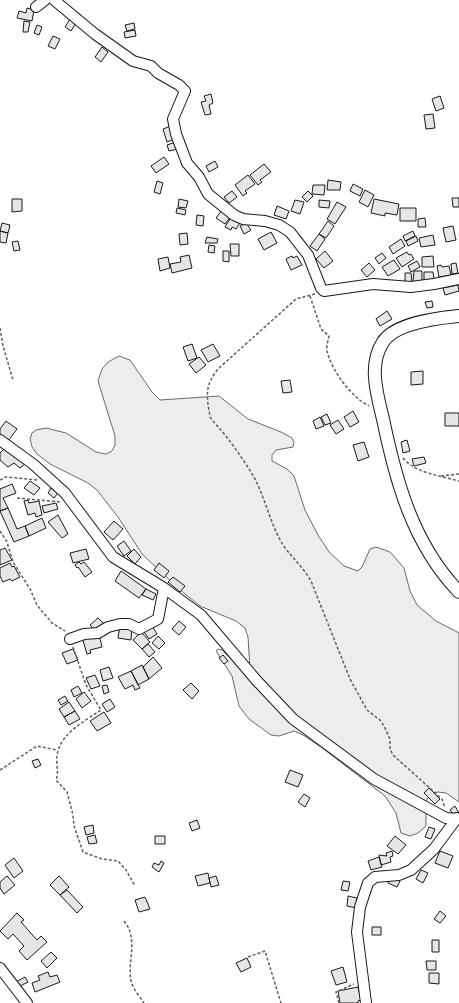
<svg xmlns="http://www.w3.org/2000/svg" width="459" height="1003" font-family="Helvetica,sans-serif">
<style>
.built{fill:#ededed;stroke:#6a6a6a}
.building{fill:#e6e6e6;stroke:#1a1a1a}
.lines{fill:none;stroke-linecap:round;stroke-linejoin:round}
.minor-casing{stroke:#1a1a1a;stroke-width:12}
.major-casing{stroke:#1a1a1a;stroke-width:14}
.path{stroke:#5f5f5f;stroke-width:1.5;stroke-dasharray:3 2;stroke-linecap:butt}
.minor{stroke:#fff;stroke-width:10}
.major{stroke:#fff;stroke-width:12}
</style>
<rect width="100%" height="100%" fill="#fff"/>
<path class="built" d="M119 356 130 360 152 392 160 400 219 396 248 419 281 432 292 438 294 442 293 447 276 450 272 455V461L287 469 294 476 305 510 318 535 329 552 344 566 358 571 362 567 370 549 376 547 390 552 404 568 410 591 417 605 436 621 459 633V802L446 793 438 792 431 793 426 801V826L418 833 410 836 401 833 396 813 385 796 321 747 303 735 294 731 279 736 271 735 249 719 239 706 232 676 216 651 218 649 222 650 240 668 250 669 248 637 245 628 236 621 200 606 179 589 142 554 118 517 97 490 88 483 50 464 37 454 32 447 30 439 32 433 36 430 46 428 66 433 96 452 106 454 112 451 115 445V436L98 381 102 369 108 362Z"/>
<path class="building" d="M27 8 34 10 32 21 17 18 19 11 26 13Z
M70 19 76 23 71 31 65 27Z
M24 21 30 22 28 32H23Z
M134 23 135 29 127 31 125 25Z
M37 25 42 27 39 35 34 33Z
M135 30 136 36 125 38 124 32Z
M53 36 60 39 55 49 48 46Z
M102 47 108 52 101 62 95 57Z
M211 94 213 103 209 105 211 114 205 115 201 102 206 101 204 96Z
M440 96 444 108 436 111 432 99Z
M433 114 435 128 426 129 424 115Z
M171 126 175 139 167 142 163 129Z
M176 142 178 149 169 151 167 145Z
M164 157 169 164 156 173 151 166Z
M215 161 218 167 209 172 206 166Z
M264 164 271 172 260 180 262 182 258 185 250 175Z
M248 175 255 184 245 191 247 193 243 196 235 185Z
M328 180 341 182 340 190H327Z
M157 181 163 183 160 194 154 192Z
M353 184 363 189 360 196 350 191Z
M313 185H325L324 195 312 194Z
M365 190 374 195 368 207 359 202Z
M232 191 237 197 229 203 224 197Z
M308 191 313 196 307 202 302 197Z
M452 198H459V207H453Z
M12 199H22V211L12 212Z
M179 199 188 201 186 208 178 207Z
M374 199 399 204 397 215 385 213V216L371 213Z
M295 200 304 202 300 214 291 211Z
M319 200 330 201 329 208 319 207Z
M337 202 346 207 335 224 327 219Z
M277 206 289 211 286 219 274 215Z
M177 208 186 210 185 215 176 213Z
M400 208H416V221H400Z
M222 210 231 216 225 224 216 218Z
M197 215 204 216 203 226 196 225Z
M231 217 240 223 236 229 232 227 231 230 225 227Z
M425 218 426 227H418V219Z
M328 221 334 226 326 238 319 234Z
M2 223 10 225 8 233 0 231Z
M246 223 251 230 244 234 240 226Z
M453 226 456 240 446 242 443 228Z
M0 231 8 233 6 243 0 242Z
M413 231 415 236 405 241 403 236Z
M271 232 277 243 264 250 258 239Z
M187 233 188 244 180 245 179 234Z
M319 234 325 239 317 251 310 246Z
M433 235 435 245 421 247 419 238Z
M416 236 418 241 408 246 406 241Z
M207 237 218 239 217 243H205Z
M401 239 405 246 393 254 389 247Z
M18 241 20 250 14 251 12 242Z
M230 244H239V256H231Z
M209 245 215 246 214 253 208 252Z
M223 251H229V262L223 261Z
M325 251 333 261 324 268 316 259Z
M407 252 409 255 411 254 414 259 402 267 396 258Z
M382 253 386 258 379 264 375 258Z
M189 255 192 268 172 273 170 264 181 262 180 257Z
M292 256 293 258 297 256 302 265 291 270 286 259Z
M433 256 434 267H422V257Z
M168 257 170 268 160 271 158 259Z
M394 260 400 269 388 276 382 267Z
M417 261 420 267 411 272 408 266Z
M369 263 375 270 367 277 361 270Z
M456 263 458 273 452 274 451 264Z
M441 265 442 267 449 266 451 275 439 277 437 266Z
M414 271H422V282H413Z
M424 272H433L434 279 424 280Z
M405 273H411L412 282 405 283Z
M458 285 459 291 445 295 443 288Z
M432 301 433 307 427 308 425 302Z
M387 311 392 319 380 326 376 319Z
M192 344 197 358 188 361 183 347Z
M213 344 220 356 208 362 201 350Z
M199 357 206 365 196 373 189 364Z
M423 371V384L411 385V372Z
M290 380 292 392 283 393 281 381Z
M353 411 359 422 350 427 344 417Z
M445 413H459V426H445Z
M327 414 331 423 325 425 321 417Z
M320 417 324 426 316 429 313 421Z
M338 420 344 429 336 434 330 425Z
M6 421 17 429 8 441 0 436V429Z
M407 440 410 451 403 453 401 442Z
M364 442 369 457 358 461 353 445Z
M5 448 25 464 20 468 14 463 8 467 0 460V453Z
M424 457 426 463 414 466 412 459Z
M30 481 40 488 34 495 24 488Z
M12 484 16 493 3 498 8 508 0 511V489Z
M51 488 58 493 54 498 48 493Z
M28 500 29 503 39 501 42 515 36 517 35 513 28 515 24 501Z
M56 503 58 509 44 513 42 506Z
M8 508 17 529 25 526 29 536 14 542 0 511Z
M58 515 68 534 62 538 48 522Z
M42 518 46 528 29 536 25 526Z
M114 521 123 529 113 540 104 532Z
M124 541 131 551 124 556 117 546Z
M5 548 12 560 0 565V550Z
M86 549 89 559 73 563 70 553Z
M134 549 141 557 135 564 127 556Z
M79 562 81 564 84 562 92 572 85 577 78 567 77 568 75 565Z
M10 563 12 567 14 566 20 577 12 581 10 579 3 582 0 576V568Z
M159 563 169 571 164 578 154 570Z
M121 571 146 589 139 598 115 581Z
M173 577 185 586 180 592 168 582Z
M146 589 156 594 153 600 142 595Z
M98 618 104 624 96 631 90 625Z
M179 621 186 627 179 635 172 629Z
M120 625 132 627 131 640 118 638Z
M152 626 157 634 149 639 144 632Z
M141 632 150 642 142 649 133 640Z
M99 634 102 647 90 650 91 653 87 654 82 637Z
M158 636 165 643 159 649 152 643Z
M148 644 155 652 149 657 142 649Z
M73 649 78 660 67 664 62 653Z
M223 655 228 661 224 664 219 658Z
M153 657 162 668 149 679 143 667Z
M142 665 149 679 138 685 131 671Z
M109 667 113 678 103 681 100 670Z
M131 671 140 688 135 690 133 685 125 689 118 677Z
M95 675 100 686 91 689 86 678Z
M191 683 199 691 192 699 183 690Z
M107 685 109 692 104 694 102 686Z
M78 686 82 693 74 697 71 690Z
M84 692 91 701 82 708 76 699Z
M65 696 68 701 61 705 58 700Z
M110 699 115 707 107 712 102 704Z
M69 702 75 711 64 717 59 709Z
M75 711 80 719 69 725 64 717Z
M104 712 111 723 97 731 90 721Z
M38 759 41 765 35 768 32 761Z
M290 770 303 775 298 787 285 782Z
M429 788 440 799 435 804 424 793Z
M304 794 310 798 305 807 298 802Z
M455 806 459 813 455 816 450 810Z
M197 820 200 828 192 831 189 823Z
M93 825 94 833 86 835 84 827Z
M429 827 435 829 431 839 425 837Z
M95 835 97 843 89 844 87 837Z
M155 836H165V844H155Z
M395 836 406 845 398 854 387 846Z
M392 851 393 856 390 857 391 862 381 865 379 855 387 856 386 853Z
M440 851 453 856 448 868 435 863Z
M379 857 382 867 371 870 368 861Z
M14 858 23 871 14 878 5 865Z
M161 861 164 863 159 872 152 867 154 863 159 865Z
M421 870 428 873 423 883 416 879Z
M208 873 210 883 198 886 195 876Z
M7 876 15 885 4 894 0 888V882Z
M59 876 69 887 60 895 50 885Z
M216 876 219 885 211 887 209 878Z
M391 877 400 881 397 887 388 883Z
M343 881 350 882 348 891 341 890Z
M67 890 83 907 77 913 60 895Z
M348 896 357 898 356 908 347 906Z
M145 897 150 909 139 912 135 900Z
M440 911 446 916 440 923 434 919Z
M17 913 24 920 21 922 37 940 41 936 47 942 27 960 19 951 24 946 13 934 8 939 0 931Z
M372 927H381V935H372Z
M432 940H439V952H432Z
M51 952 57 958 47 968 41 961Z
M247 958 251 967 241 972 236 963Z
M426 961H436V970H427Z
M343 967 347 982 336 985 331 971Z
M48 972 50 977 57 975 60 982 35 992 32 983 40 980 38 976Z
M429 973H439V984L429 983Z
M25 977 28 982 18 987 16 982Z
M358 987 361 1000 358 1001V1003H340L338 991Z"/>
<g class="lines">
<g class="minor-casing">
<path id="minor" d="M54 0 95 34 133 61 151 66 158 73 179 85 185 91 173 119 176 134 187 163 199 177 208 194 234 215 243 219 265 221 279 225 290 232 308 255 321 288 324 291 373 284 411 287 434 284 459 279
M36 7 45 0
M0 440 33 464 65 493 113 557 164 588 201 615 257 681 293 719 374 779 446 818 459 819
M70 639 84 634 98 633 108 627 120 624H129L139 629 158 619 164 588
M0 968 27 1003
M366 1003 357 932 360 907 368 883 375 877 399 875 411 870 434 849 457 818"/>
</g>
<g class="major-casing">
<path id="major" d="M459 316C438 318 395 323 383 342 368 365 377 394 383 419 396 482 413 544 459 592"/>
</g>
<path class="path" d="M315 294 296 299 219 368C205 384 206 395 210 416 211 420 216 424 219 428 230 440 242 458 251 472 265 495 269 522 283 545 292 558 304 568 311 581L350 679 367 710 380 720 384 726 390 739V749L393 755 442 799 445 808
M310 296 321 329 329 336C328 341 326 347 327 351 332 371 351 397 369 406
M0 328 3 346 13 380
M403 458C415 473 441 476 459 481
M441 476 459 474
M0 480 6 477 37 480
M17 498 61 502
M0 531 7 542 13 562 30 589 37 605 52 623 65 631
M73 647 86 685 101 710C85 721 59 734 57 756 56 764 59 773 56 780L67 792 73 815 74 826 83 852 102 859 118 861 126 870 135 886
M0 770 37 746 57 750
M124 921C139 939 127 962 131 981 133 989 140 997 144 1003
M248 957 265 951 281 1003
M339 1003 336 992 354 984"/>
<use href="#minor" class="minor"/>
<use href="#major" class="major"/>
</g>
</svg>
